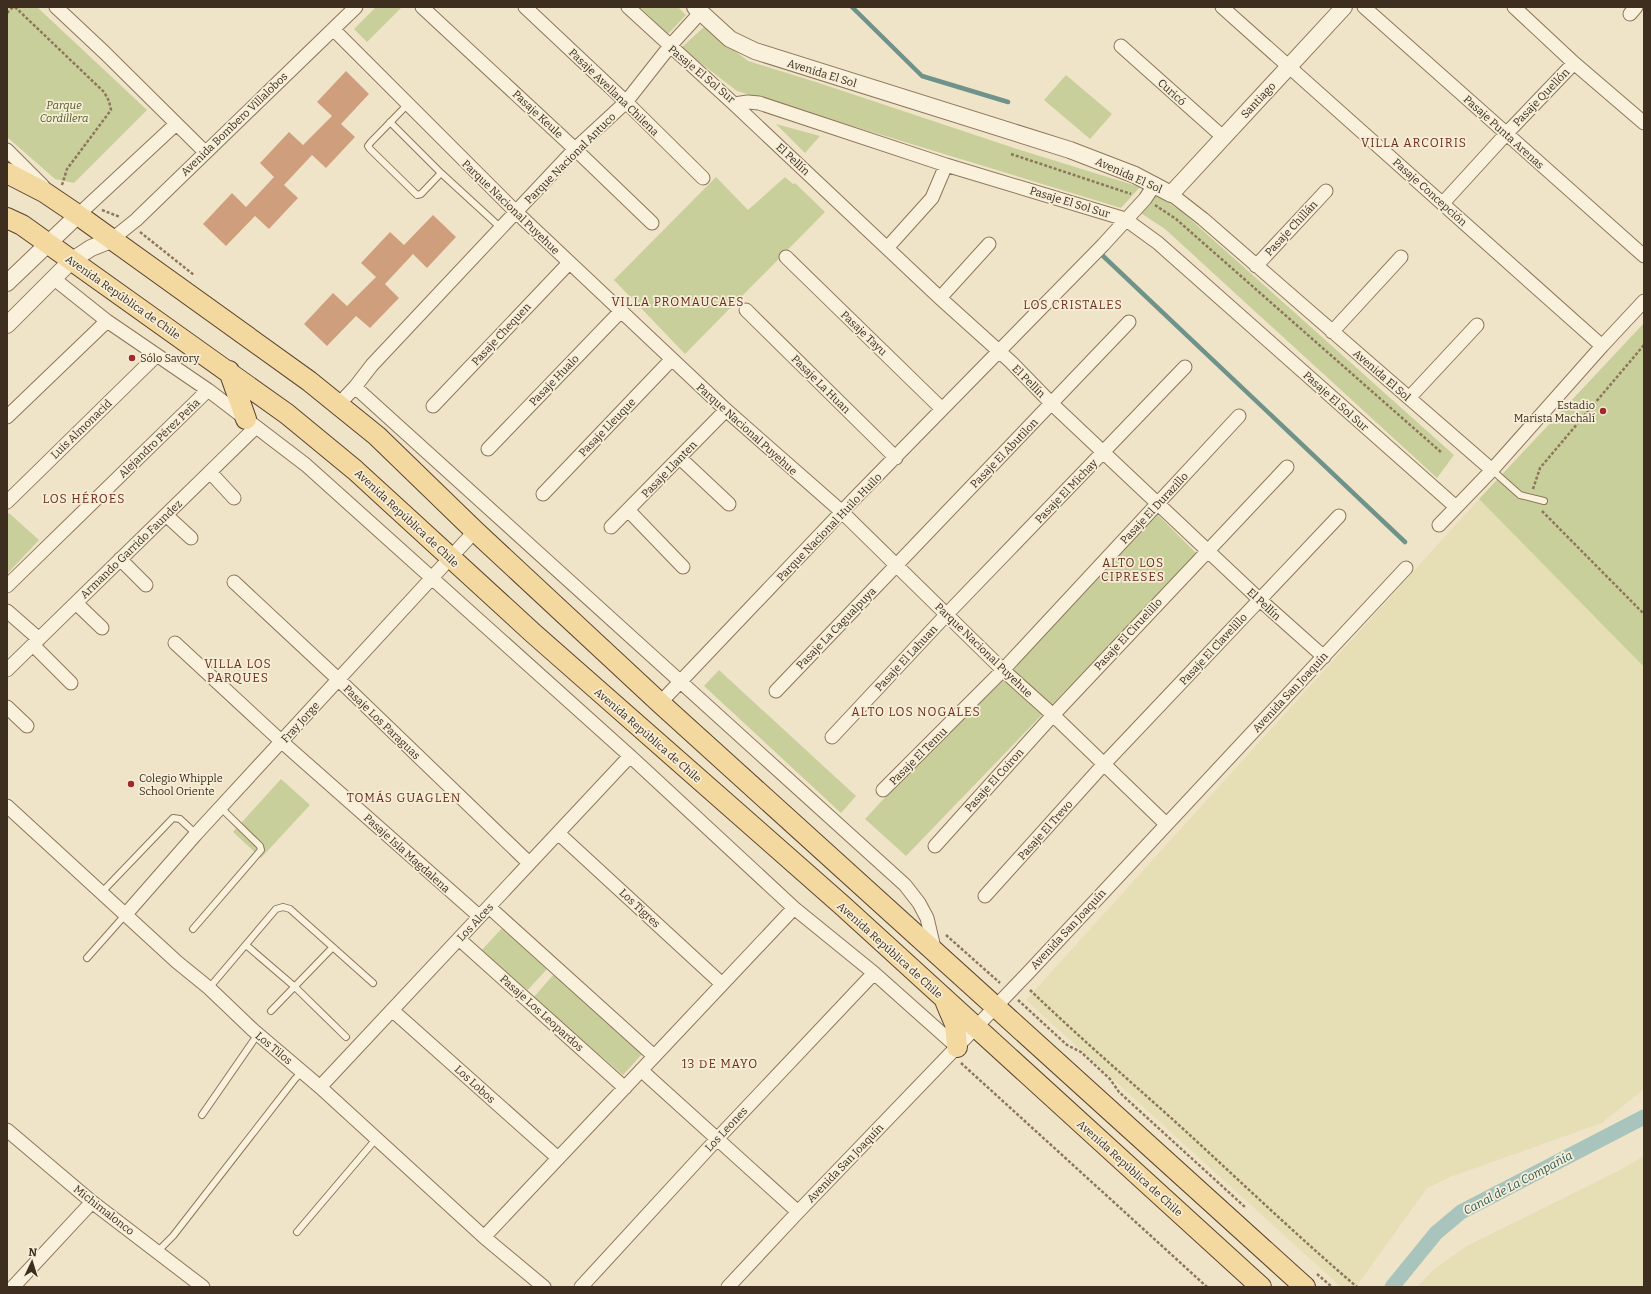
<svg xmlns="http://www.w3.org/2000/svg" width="1651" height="1294" font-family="Bitter,serif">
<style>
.farmland{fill:#e6deb5}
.green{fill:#c9cf9b}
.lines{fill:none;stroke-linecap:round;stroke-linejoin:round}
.stream{stroke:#6f938a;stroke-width:4.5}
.canal{stroke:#a9c4bc;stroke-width:15}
.building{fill:#cf9f7d}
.service-casing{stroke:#8d765c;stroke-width:8}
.minor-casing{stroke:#8d765c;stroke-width:15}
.tertiary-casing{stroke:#8d765c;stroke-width:18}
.primary-casing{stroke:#5b4430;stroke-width:22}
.path{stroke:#8d765c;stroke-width:2.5;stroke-dasharray:3 2;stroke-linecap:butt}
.service{stroke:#faf1dc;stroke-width:6}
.minor{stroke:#faf1dc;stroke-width:13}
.tertiary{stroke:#faf1dc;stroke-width:16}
.primary{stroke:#f3d9a0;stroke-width:20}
.poi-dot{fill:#9e2a2b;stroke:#f7eed8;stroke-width:1.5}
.labels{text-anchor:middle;stroke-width:3.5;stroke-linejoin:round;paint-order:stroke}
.street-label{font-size:11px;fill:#3d2e20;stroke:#f7eed8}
.park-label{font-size:11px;font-style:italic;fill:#4d5a26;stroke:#f7eed8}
.poi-label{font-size:11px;fill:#3d2e20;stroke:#f7eed8;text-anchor:start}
.neighbourhood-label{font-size:12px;letter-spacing:1px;fill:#6b2e1e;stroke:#f7eed8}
.water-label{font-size:12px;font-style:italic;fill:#2f5d5a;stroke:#f7eed8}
</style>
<rect width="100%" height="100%" fill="#f0e4c8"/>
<path class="farmland" d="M1479 499 1644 667V1089L1602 1123 1450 1177 1427 1188 1356 1287H1341L1026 1000Z
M1644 1156V1287H1417L1434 1269 1467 1246 1620 1170Z"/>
<path class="green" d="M7 7H37L147 110 74 183 55 179 7 137Z
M376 7H402L367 42 354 29Z
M640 7H678L686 15 668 34Z
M704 27 748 61 819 83 1017 149 1140 187 1121 208 737 91 681 48Z
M1066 75 1112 114 1090 139 1044 100Z
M776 124 820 136 805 153Z
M716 177 748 210 785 177 793 184 795 183 825 212 685 354 614 280Z
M1154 194 1181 211 1454 455 1437 478 1165 229 1139 212Z
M1644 323V667L1479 499Z
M1152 509 1197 554 906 856 865 819Z
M9 513 39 540 7 574V516Z
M719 670 856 796 841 813 704 686Z
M281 779 310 805 261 858 233 832Z
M503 927 548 968 525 993 480 952Z
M554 974 644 1052 623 1075 533 998Z"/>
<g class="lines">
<path class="stream" d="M852 7 922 76 1008 102
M1101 254 1405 542"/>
<path class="canal" d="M1392 1287 1436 1233 1461 1212 1644 1117"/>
</g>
<path class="building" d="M346 71 369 94 341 124 355 137 326 168 312 155 284 185 298 198 269 229 255 216 226 246 203 224 232 193 246 207 274 177 260 163 289 132 303 145 332 116 317 102Z
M433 215 456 237 427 268 413 254 385 284 399 298 370 328 356 316 327 346 304 324 333 293 347 306 376 277 361 263 390 232 404 245Z"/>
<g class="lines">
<g class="service-casing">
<path id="service" d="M408 104 371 142 368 146 370 149 417 195 421 194 441 173 501 228
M390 122 441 173
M1492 470 1520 495 1544 501
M102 892 173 818 180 819 196 834
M193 929 261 850 260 846 221 808
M246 945 295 987 346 1037
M87 958 126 914
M209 988 276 909 283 907 290 909 373 983
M271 1011 332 948
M202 1115 258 1034
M297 1232 376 1139
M158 1251 173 1236 295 1079 302 1072"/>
</g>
<g class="minor-casing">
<path id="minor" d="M56 7 105 53 205 152
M422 7 575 149 652 223
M525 7 626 102 703 178
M628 7 734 104 940 298 1011 362 1051 403 1260 600 1324 657
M1222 7 1602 346
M1364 7 1644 256
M1514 7 1574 63 1644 123
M1630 14 1636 7
M333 29 516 212 726 410 842 512 1003 670 1053 715 1166 824
M1121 46 1223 137
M734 104 748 102 759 103 946 165 1125 219 1158 243 1456 507
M7 150 43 186
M1171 194 1203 219 1492 470
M1443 203 1506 134 1574 63
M78 215 176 124
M111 240 136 220 356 7
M887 248 932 198 946 165
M786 257 942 409
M1256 266 1326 191
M53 278 107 321 208 390 306 465 630 756 794 908 874 973 957 1047
M940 298 989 244
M746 310 896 458
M1332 332 1401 257
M355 387 905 885 919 903 927 918 935 952
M1409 398 1477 325
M338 405 355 387 372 365 575 149 626 102 670 46 700 13
M433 406 569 263
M7 417 107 321
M488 449 620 312
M680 458 729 504
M210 472 234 498
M543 494 671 360
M7 502 156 356
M629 511 683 567
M166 515 191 538
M1439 525 1492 470 1602 346 1644 301
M611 527 726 410
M120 559 146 585
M234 582 339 680 529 863
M7 586 208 390
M76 603 102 628
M7 611 39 639
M175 643 282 742 479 916
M33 645 71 683
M7 670 256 427
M776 691 1129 322
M660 703 855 498 1103 245 1145 199 1155 184
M7 707 27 726
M832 737 947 614 1185 367
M883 790 1003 670 1239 416
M7 806 177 962 209 988 253 1030 320 1087 484 1237 544 1287
M558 833 722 984
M935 846 1053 715 1287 467
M985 896 1104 764 1339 516
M489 907 654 1056
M126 914 196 834 475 531
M459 939 625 1088
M392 1010 558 1158
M641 1070 798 1212
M320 1087 630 756
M7 1130 92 1202 203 1287
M484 1237 794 908
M13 1287 92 1202
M581 1287 717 1139 874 973
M728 1287 798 1212 1027 974 1406 568"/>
</g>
<g class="tertiary-casing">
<path id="tertiary" d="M695 7 730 39 755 51 1070 150 1135 175 1171 194 1344 7
M7 283 78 215
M7 325 71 261 91 248 111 240"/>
</g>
<g class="primary-casing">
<path id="primary" d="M7 173 44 192 78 215 309 381 377 436 475 531 660 703 1305 1287
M7 218 22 225 287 414 355 470 533 633 843 906 1261 1287
M229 371 246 419
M946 1003 955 1024 957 1047"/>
</g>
<path class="path" d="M15 7 104 92 109 101 111 110 67 169 62 185
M7 13 13 7
M1011 154 1131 194
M1155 205 1176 219 1442 453
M102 210 120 217
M140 232 194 275
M1533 489 1540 468 1644 345
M1542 511 1644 614
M946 935 1000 983
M1030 990C1079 1037 1130 1081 1180 1126 1239 1180 1296 1235 1357 1287
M1018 1000 1067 1045 1081 1052 1110 1079 1119 1092 1246 1208
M961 1063 1207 1287
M1317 1274 1332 1287"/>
<use href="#service" class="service"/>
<use href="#minor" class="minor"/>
<use href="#tertiary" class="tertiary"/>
<use href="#primary" class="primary"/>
</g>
<g class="poi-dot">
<circle cx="132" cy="358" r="4"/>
<circle cx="1603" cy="411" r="4"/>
<circle cx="131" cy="784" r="4"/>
</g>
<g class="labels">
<g class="street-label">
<text transform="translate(822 73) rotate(17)" y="4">Avenida El Sol</text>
<text transform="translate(702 74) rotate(40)" y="4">Pasaje El Sol Sur</text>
<text transform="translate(614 92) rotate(44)" y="4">Pasaje Avellana Chilena</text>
<text transform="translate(1172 92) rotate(42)" y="4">Curicó</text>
<text transform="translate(1541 97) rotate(-46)" y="4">Pasaje Quellón</text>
<text transform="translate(1258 100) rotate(-47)" y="4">Santiago</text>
<text transform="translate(538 114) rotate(43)" y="4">Pasaje Keule</text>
<text transform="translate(234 124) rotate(-44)" y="4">Avenida Bombero Villalobos</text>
<text transform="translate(1504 132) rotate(42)" y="4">Pasaje Punta Arenas</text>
<text transform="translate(570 158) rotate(-45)" y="4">Parque Nacional Antuco</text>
<text transform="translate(793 159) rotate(43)" y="4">El Pellín</text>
<text transform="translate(1129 175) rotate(24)" y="4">Avenida El Sol</text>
<text transform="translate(1430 192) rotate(42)" y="4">Pasaje Concepción</text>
<text transform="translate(1070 202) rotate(17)" y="4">Pasaje El Sol Sur</text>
<text transform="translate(511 207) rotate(44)" y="4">Parque Nacional Puyehue</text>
<text transform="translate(1291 228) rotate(-47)" y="4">Pasaje Chillán</text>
<text transform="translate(123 297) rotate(35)" y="4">Avenida República de Chile</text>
<text transform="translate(864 333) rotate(44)" y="4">Pasaje Tayu</text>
<text transform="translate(501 334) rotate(-47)" y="4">Pasaje Chequen</text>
<text transform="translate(1382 375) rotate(41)" y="4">Avenida El Sol</text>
<text transform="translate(554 380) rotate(-46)" y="4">Pasaje Hualo</text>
<text transform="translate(1029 381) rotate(45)" y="4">El Pellín</text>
<text transform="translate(821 384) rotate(45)" y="4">Pasaje La Huan</text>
<text transform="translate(1336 401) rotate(42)" y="4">Pasaje El Sol Sur</text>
<text transform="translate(607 427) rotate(-46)" y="4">Pasaje Lleuque</text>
<text transform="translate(81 429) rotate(-44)" y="4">Luis Almonacid</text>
<text transform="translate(747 429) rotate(42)" y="4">Parque Nacional Puyehue</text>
<text transform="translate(159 438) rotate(-44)" y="4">Alejandro Pérez Peña</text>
<text transform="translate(1004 453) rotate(-46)" y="4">Pasaje El Abutilon</text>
<text transform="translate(669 469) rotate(-46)" y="4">Pasaje Llanten</text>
<text transform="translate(1066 491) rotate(-46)" y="4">Pasaje El Michay</text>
<text transform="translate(1154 508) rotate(-47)" y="4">Pasaje El Durazillo</text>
<text transform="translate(407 518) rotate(43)" y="4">Avenida República de Chile</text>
<text transform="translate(829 527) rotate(-46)" y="4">Parque Nacional Huilo Huilo</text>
<text transform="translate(131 549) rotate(-44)" y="4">Armando Garrido Faundez</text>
<text transform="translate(1264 604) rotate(43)" y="4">El Pellín</text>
<text transform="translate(836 628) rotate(-46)" y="4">Pasaje La Cagualpuya</text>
<text transform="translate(1128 634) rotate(-47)" y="4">Pasaje El Ciruelillo</text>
<text transform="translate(1213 649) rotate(-47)" y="4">Pasaje El Clavelillo</text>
<text transform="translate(984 650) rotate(44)" y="4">Parque Nacional Puyehue</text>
<text transform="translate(906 658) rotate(-47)" y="4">Pasaje El Lahuan</text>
<text transform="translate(1290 692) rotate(-47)" y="4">Avenida San Joaquín</text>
<text transform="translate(300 722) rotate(-48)" y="4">Fray Jorge</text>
<text transform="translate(382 722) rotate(44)" y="4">Pasaje Los Paraguas</text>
<text transform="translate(648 735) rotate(41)" y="4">Avenida República de Chile</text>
<text transform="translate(918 756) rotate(-45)" y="4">Pasaje El Temu</text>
<text transform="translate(994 780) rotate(-48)" y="4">Pasaje El Coiron</text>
<text transform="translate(1045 830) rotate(-48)" y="4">Pasaje El Trevo</text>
<text transform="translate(407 853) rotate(42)" y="4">Pasaje Isla Magdalena</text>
<text transform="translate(640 908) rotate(43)" y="4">Los Tigres</text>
<text transform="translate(475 922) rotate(-47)" y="4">Los Alces</text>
<text transform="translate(1068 929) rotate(-47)" y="4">Avenida San Joaquín</text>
<text transform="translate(890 950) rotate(42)" y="4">Avenida República de Chile</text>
<text transform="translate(542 1013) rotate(42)" y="4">Pasaje Los Leopardos</text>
<text transform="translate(274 1048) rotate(40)" y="4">Los Tilos</text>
<text transform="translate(475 1084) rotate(42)" y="4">Los Lobos</text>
<text transform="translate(726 1129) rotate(-47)" y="4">Los Leones</text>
<text transform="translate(845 1163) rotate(-46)" y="4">Avenida San Joaquín</text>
<text transform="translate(1130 1168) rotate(42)" y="4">Avenida República de Chile</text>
<text transform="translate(104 1210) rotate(38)" y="4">Michimalonco</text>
</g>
<g class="park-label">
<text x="64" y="109">Parque<tspan x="64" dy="13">Cordillera</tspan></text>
</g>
<g class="poi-label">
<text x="140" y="362">Sólo Savory</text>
<text x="1595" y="409" text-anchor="end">Estadio<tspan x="1595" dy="13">Marista Machalí</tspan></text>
<text x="139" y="782">Colegio Whipple<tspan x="139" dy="13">School Oriente</tspan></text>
</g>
<g class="neighbourhood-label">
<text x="1414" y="147">VILLA ARCOIRIS</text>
<text x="678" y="306">VILLA PROMAUCAES</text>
<text x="1073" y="309">LOS CRISTALES</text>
<text x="84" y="503">LOS HÉROES</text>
<text x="1133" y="567">ALTO LOS<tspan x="1133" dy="14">CIPRESES</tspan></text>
<text x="238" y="668">VILLA LOS<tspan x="238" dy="14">PARQUES</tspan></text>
<text x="916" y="716">ALTO LOS NOGALES</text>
<text x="404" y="802">TOMÁS GUAGLEN</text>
<text x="720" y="1068">13 DE MAYO</text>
</g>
<g class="water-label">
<text transform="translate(1518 1183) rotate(-28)" y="4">Canal de La Compañía</text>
</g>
</g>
<rect width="1651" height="1294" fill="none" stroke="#3d2e20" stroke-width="16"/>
<g transform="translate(32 1262) rotate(4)" stroke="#f7eed8" stroke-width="3" paint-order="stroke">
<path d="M0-3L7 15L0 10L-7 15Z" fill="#3d2e20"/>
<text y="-6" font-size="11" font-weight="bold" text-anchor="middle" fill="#3d2e20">N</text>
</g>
</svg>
